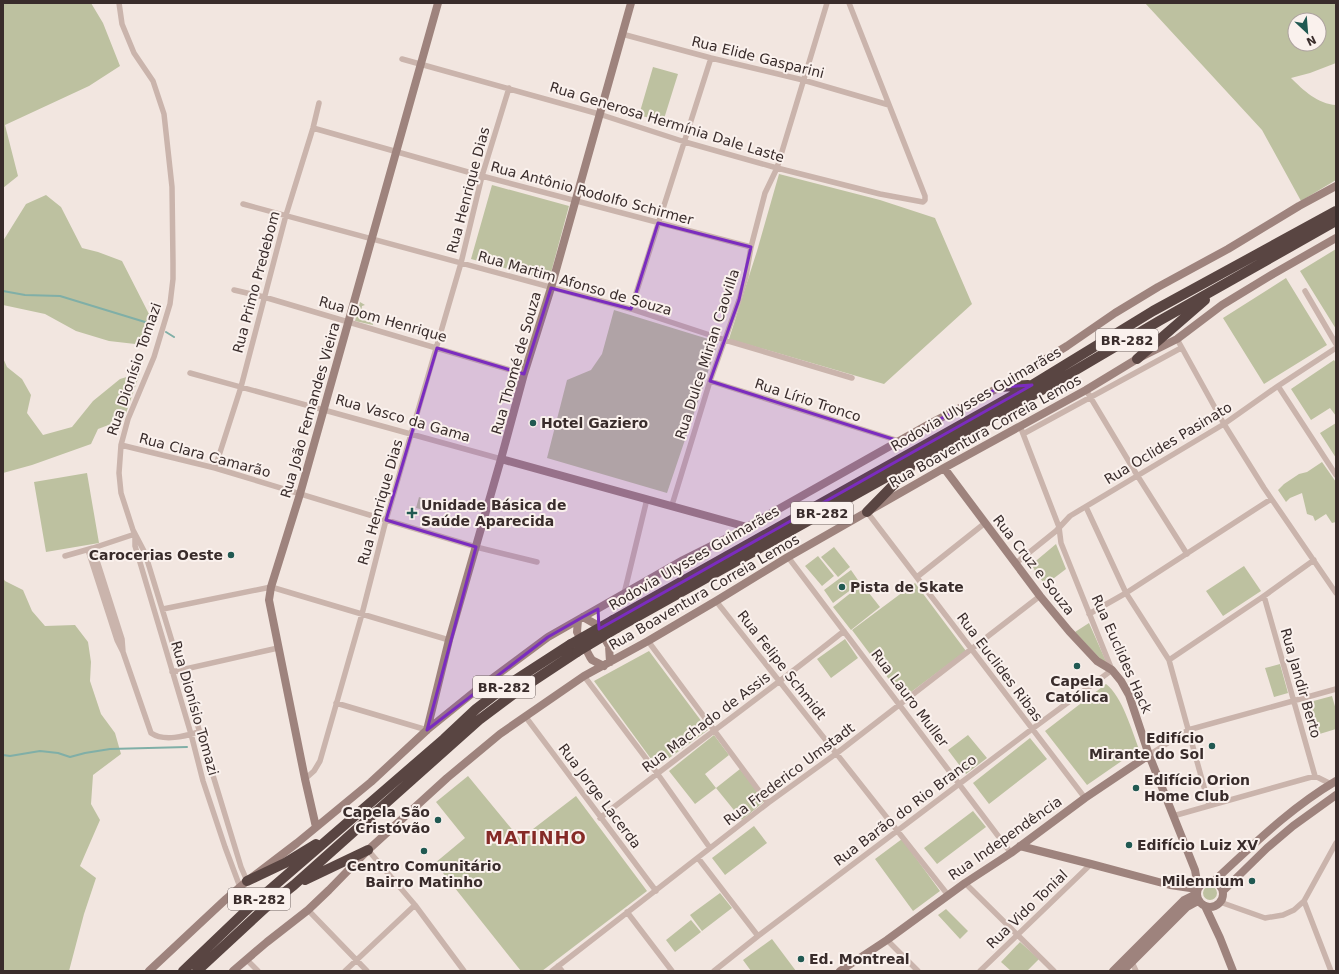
<svg xmlns="http://www.w3.org/2000/svg" width="1339" height="974" font-family="'DejaVu Sans',sans-serif">
<style>
.green{fill:#bdc1a0;fill-rule:evenodd}
.lines{fill:none;stroke-linecap:round;stroke-linejoin:round}
.stream{stroke:#80afa7;stroke-width:2}
.street{stroke:#cab4ac;stroke-width:5.5}
.secondary{stroke:#9e837d;stroke-width:8}
.highway{stroke:#594542;stroke-width:10}
.highway-bridge{stroke:#594542;stroke-width:10}
.marked{fill:#7b2cbf;fill-opacity:0.2;stroke:#7b2cbf;stroke-width:3;stroke-linejoin:round}
.poi-dot{fill:#215952;stroke:#faf1ed;stroke-width:1.5}
.labels{text-anchor:middle;stroke-width:4;stroke-linejoin:round;paint-order:stroke}
.shield{fill:#faf1ed;stroke:#736765;stroke-width:1}
.shield-label{font-size:13px;font-weight:bold;fill:#392c2b}
.street-label{font-size:14px;fill:#392c2b;stroke:#faf1ed}
.poi-label{font-size:14px;font-weight:bold;fill:#392c2b;stroke:#faf1ed;text-anchor:start}
.district-label{font-size:18px;font-weight:bold;letter-spacing:1px;fill:#852a26;stroke:#faf1ed}
</style>
<rect width="100%" height="100%" fill="#f2e6e0"/>
<path class="green" d="M3 3H91L103 23 120 66 89 86 5 125 18 176 3 188Z
M1145 3H1336V63L1310 73 1291 78C1303 90 1318 104 1336 105V180L1301 201 1262 130ZM1295 20H1319V44H1295Z
M653 67 678 74 663 122 639 115Z
M779 174 880 200 935 218 972 304 884 384 729 339 757 251Z
M492 185 569 206 549 280 471 259Z
M46 195 61 207 82 248 98 252 122 261 150 316 144 345 109 341 76 331 45 314 3 305V241L26 204Z
M1336 249V329L1300 271Z
M1286 278 1327 345 1264 384 1223 318Z
M360 302 365 305 362 306 360 319 373 323V325L355 321Z
M614 310 718 342 667 493 547 458 567 380 591 370 602 354Z
M3 358 7 367 22 379 31 395 27 413 43 435 72 427 93 401 120 379 140 373 124 419 98 429 91 444 32 465 3 473Z
M1334 360 1336 363V416L1330 408 1311 420 1291 389Z
M1336 423V458L1320 433Z
M1322 462 1336 482V522L1332 523 1326 514 1315 521 1313 516 1307 514 1302 493 1290 498 1286 502 1278 490 1284 484 1299 474 1307 472Z
M87 473 99 543 46 552 34 482Z
M419 497 427 500 424 510 416 508Z
M1056 544 1066 569 1045 585 1031 565Z
M834 547 850 567 838 577 821 557Z
M818 556 834 576 822 586 805 566Z
M1244 566 1261 591 1223 616 1206 591Z
M851 570 860 583 833 603 824 590Z
M3 578 5 581 23 590 32 611 45 626 75 625 88 642 91 662 90 681 101 714 115 733 121 754 93 775 91 804 100 820 80 866 96 878 84 914 69 971H3Z
M915 583 966 651 903 698 852 630Z
M862 584 880 607 851 630 833 607Z
M1089 623 1109 668 1075 632Z
M845 639 858 658 831 678 817 659Z
M649 651 708 730 657 767 594 681Z
M1280 664 1288 693 1274 697 1265 668Z
M1106 684C1122 696 1132 731 1139 749L1087 785 1045 731Z
M1332 696 1336 710V729L1313 736 1304 707 1306 703Z
M714 735 729 755 705 774 716 788 740 769 765 801 742 820 716 788 695 804 669 771Z
M968 735 987 758 966 774 948 750Z
M1030 738 1047 759 989 804 973 783Z
M468 776 520 839 576 796 647 891 542 971H521L435 863 465 838 436 802Z
M973 811 986 827 937 864 924 848Z
M754 826 767 843 725 875 712 858Z
M902 839 940 891 913 911 875 859Z
M1203 893a7 7 0 1 1 14 0a7 7 0 1 1-14 0Z
M720 893 732 908 702 931 690 915Z
M946 909 968 931 960 939 938 915Z
M691 920 701 932 675 952 666 940Z
M772 939 796 971H751L743 960Z
M1020 942 1039 959 1027 971H1011L1001 962Z"/>
<g class="lines">
<path class="stream" d="M3 291 25 295 60 296 145 322 150 325
M166 332 174 337
M3 755 10 756 40 751 58 753 70 757 85 753 110 749 187 747"/>
<path class="street" d="M119 3 122 24 134 53 153 81 164 114 172 187 173 263V279L170 304 154 357 128 419 121 445 119 473 121 493 133 530 145 553 241 867 247 881
M622 34 711 58 803 80 889 105
M402 59 599 114 685 142 777 168 880 194 923 202 925 200V196L849 3
M313 128 482 176 751 247
M243 204 631 309 725 340 852 378
M234 290 264 297 524 374
M1305 291 1336 344
M631 309 711 58
M1177 339 1224 424 1264 488 1336 593
M190 373 501 459
M710 381 899 441
M1278 386 1336 475
M1086 390 1137 475 1187 554
M1023 434 1181 348
M121 445 215 468 386 520 476 547 537 562
M215 468 241 387 286 215 313 128 319 103
M672 505 710 381 739 300 746 276 751 247 765 193 777 168 827 3
M1086 507 1126 593 1169 660 1209 805
M867 512 1085 798
M135 535V546L139 559 191 734 203 781 225 847 240 887
M93 548 122 639 123 652
M88 550 117 640 123 652 151 733C164 742 185 736 199 732
M65 556 93 548 135 534
M788 557 1011 853
M1016 563 1056 531 1070 516 1224 424 1278 386 1336 348
M917 577 985 523
M624 594 647 499
M1264 596 1315 776
M716 601 948 895
M163 609 271 587 449 640
M1089 614 1126 593 1271 499
M648 641 768 803
M1169 660 1264 596 1314 560
M172 672 278 648
M584 676 657 773 710 848
M336 703 427 730
M525 716 656 891
M1149 755 1188 730 1336 689
M305 779 314 771 320 761 362 614 386 520 461 263 482 176 509 88
M1173 816 1315 776 1331 784
M600 818C681 754 764 695 844 631
M368 850 415 905 464 971
M698 858 758 936
M965 883 1054 971
M1304 901 1331 971
M1220 902 1265 918 1283 915 1294 910 1304 901 1336 843
M308 910 367 971
M627 912 672 971
M887 940 918 971
M247 960 258 971
M1131 960 1136 971
M558 966 562 971
M345 971 415 905
M552 971 768 803 837 753 1040 596
M714 971 758 936 1032 729 1112 670 1061 543 1059 527 1054 514 1020 426
M980 971 1091 864"/>
<path class="secondary" d="M501 459 747 527
M944 468 1040 596 1069 631 1097 661 1112 670 1121 681 1129 695 1149 755 1195 870 1198 887
M583 617 597 625 609 646 610 662
M578 620 577 632 590 657 592 660 604 666
M427 730 449 640 501 459 524 374 551 288 631 3
M316 827 305 779 269 600 271 587 300 494 438 3
M1020 846 1091 864 1170 885 1197 889
M1197 894a13 13 0 1 1 26 0a13 13 0 1 1-26 0Z
M1214 881C1253 845 1290 808 1336 781
M1223 891 1267 848 1293 826 1336 795
M1205 906 1220 938 1233 971
M149 971 226 899 247 881 297 843 371 782 427 730 474 692 548 637 683 560 729 537 931 423 1000 387 1067 346 1115 313 1158 287 1228 249 1299 206 1336 186
M233 971 267 942 308 910 329 890 368 850 447 778 500 734 584 676 648 641 716 601 788 557 944 468 1086 390 1137 359 1177 339 1222 305 1273 274 1336 238
M840 971 887 940 965 883 1011 853 1085 798 1149 755
M1113 971 1184 900 1196 894
M1123 971 1187 907 1198 901"/>
<path class="highway" d="M1137 359 1205 300
M1000 387 1028 385
M867 512 910 468
M613 620 1032 385 1153 311 1336 211
M617 628 1042 390 1159 321 1336 221
M305 880 368 850
M247 881 285 863 316 844
M183 971 252 905 444 739 476 709 506 686 571 644
M197 971 265 908 294 885 479 720 515 693 577 652"/>
<path class="highway-bridge" d="M571 644 613 620
M577 652 617 628"/>
</g>
<path class="marked" d="M658 223 751 247 739 300 710 381 899 441 1000 387 1032 385 599 629 598 609 583 617 548 637 427 730 476 547 386 520 437 348 524 374 551 288 631 309Z"/>
<g class="poi-dot">
<circle cx="533" cy="423" r="4"/>
<path d="M410 507h4v4h4v4h-4v4h-4v-4h-4v-4h4z"/>
<circle cx="231" cy="555" r="4"/>
<circle cx="842" cy="587" r="4"/>
<circle cx="1077" cy="666" r="4"/>
<circle cx="1212" cy="746" r="4"/>
<circle cx="1136" cy="788" r="4"/>
<circle cx="438" cy="820" r="4"/>
<circle cx="1129" cy="845" r="4"/>
<circle cx="424" cy="851" r="4"/>
<circle cx="1252" cy="881" r="4"/>
<circle cx="801" cy="959" r="4"/>
</g>
<g class="labels">
<g class="shield">
<rect x="1096" y="329" width="62" height="22" rx="3"/>
<rect x="791" y="502" width="62" height="22" rx="3"/>
<rect x="473" y="676" width="62" height="22" rx="3"/>
<rect x="228" y="888" width="62" height="22" rx="3"/>
</g>
<g class="shield-label">
<text x="1127" y="345">BR-282</text>
<text x="822" y="518">BR-282</text>
<text x="504" y="692">BR-282</text>
<text x="259" y="904">BR-282</text>
</g>
<g class="street-label">
<text transform="translate(758 57) rotate(14)" y="5">Rua Elide Gasparini</text>
<text transform="translate(667 122) rotate(17)" y="5">Rua Generosa Hermínia Dale Laste</text>
<text transform="translate(468 190) rotate(-75)" y="5">Rua Henrique Dias</text>
<text transform="translate(592 193) rotate(15)" y="5">Rua Antônio Rodolfo Schirmer</text>
<text transform="translate(256 282) rotate(-75)" y="5">Rua Primo Predebom</text>
<text transform="translate(575 283) rotate(16)" y="5">Rua Martim Afonso de Souza</text>
<text transform="translate(383 319) rotate(16)" y="5">Rua Dom Henrique</text>
<text transform="translate(707 354) rotate(-72)" y="5">Rua Dulce Mirian Caovilla</text>
<text transform="translate(516 363) rotate(-74)" y="5">Rua Thomé de Souza</text>
<text transform="translate(134 369) rotate(-71)" y="5">Rua Dionísio Tomazi</text>
<text transform="translate(976 399) rotate(-30)" y="5">Rodovia Ulysses Guimarães</text>
<text transform="translate(808 400) rotate(18)" y="5">Rua Lírio Tronco</text>
<text transform="translate(310 410) rotate(-74)" y="5">Rua João Fernandes Vieira</text>
<text transform="translate(403 418) rotate(16)" y="5">Rua Vasco da Gama</text>
<text transform="translate(985 431) rotate(-29)" y="5">Rua Boaventura Correia Lemos</text>
<text transform="translate(1168 443) rotate(-31)" y="5">Rua Oclides Pasinato</text>
<text transform="translate(205 455) rotate(15)" y="5">Rua Clara Camarão</text>
<text transform="translate(380 502) rotate(-74)" y="5">Rua Henrique Dias</text>
<text transform="translate(694 558) rotate(-30)" y="5">Rodovia Ulysses Guimarães</text>
<text transform="translate(1034 565) rotate(52)" y="5">Rua Cruz e Souza</text>
<text transform="translate(704 592) rotate(-30)" y="5">Rua Boaventura Correia Lemos</text>
<text transform="translate(1122 654) rotate(66)" y="5">Rua Euclides Hack</text>
<text transform="translate(782 665) rotate(52)" y="5">Rua Felipe Schmidt</text>
<text transform="translate(1000 667) rotate(53)" y="5">Rua Euclides Ribas</text>
<text transform="translate(1301 683) rotate(74)" y="5">Rua Jandir Berto</text>
<text transform="translate(910 698) rotate(53)" y="5">Rua Lauro Muller</text>
<text transform="translate(195 708) rotate(74)" y="5">Rua Dionísio Tomazi</text>
<text transform="translate(706 722) rotate(-37)" y="5">Rua Machado de Assis</text>
<text transform="translate(789 774) rotate(-37)" y="5">Rua Frederico Umstadt</text>
<text transform="translate(600 796) rotate(53)" y="5">Rua Jorge Lacerda</text>
<text transform="translate(905 810) rotate(-37)" y="5">Rua Barão do Rio Branco</text>
<text transform="translate(1005 838) rotate(-35)" y="5">Rua Independência</text>
<text transform="translate(1027 909) rotate(-44)" y="5">Rua Vido Tonial</text>
</g>
<g class="poi-label">
<text x="541" y="428">Hotel Gaziero</text>
<text x="421" y="510">Unidade Básica de<tspan x="421" dy="16">Saúde Aparecida</tspan></text>
<text x="223" y="560" text-anchor="end">Carocerias Oeste</text>
<text x="850" y="592">Pista de Skate</text>
<text x="1077" y="686" text-anchor="middle">Capela<tspan x="1077" dy="16">Católica</tspan></text>
<text x="1204" y="743" text-anchor="end">Edifício<tspan x="1204" dy="16">Mirante do Sol</tspan></text>
<text x="1144" y="785">Edifício Orion<tspan x="1144" dy="16">Home Club</tspan></text>
<text x="430" y="817" text-anchor="end">Capela São<tspan x="430" dy="16">Cristóvão</tspan></text>
<text x="1137" y="850">Edifício Luiz XV</text>
<text x="424" y="871" text-anchor="middle">Centro Comunitário<tspan x="424" dy="16">Bairro Matinho</tspan></text>
<text x="1244" y="886" text-anchor="end">Milennium</text>
<text x="809" y="964">Ed. Montreal</text>
</g>
<g class="district-label">
<text x="536" y="844">MATINHO</text>
</g>
</g>
<rect width="1339" height="974" fill="none" stroke="#392c2b" stroke-width="8"/>
<g transform="translate(1307 32) rotate(154)"><circle r="19" fill="#faf1ed" stroke="#ada29f"/>
<path d="M0-3L7 15L0 10L-7 15Z" fill="#215952"/>
<text y="-6" font-size="11" font-weight="bold" text-anchor="middle" fill="#392c2b">N</text>
</g>
</svg>
